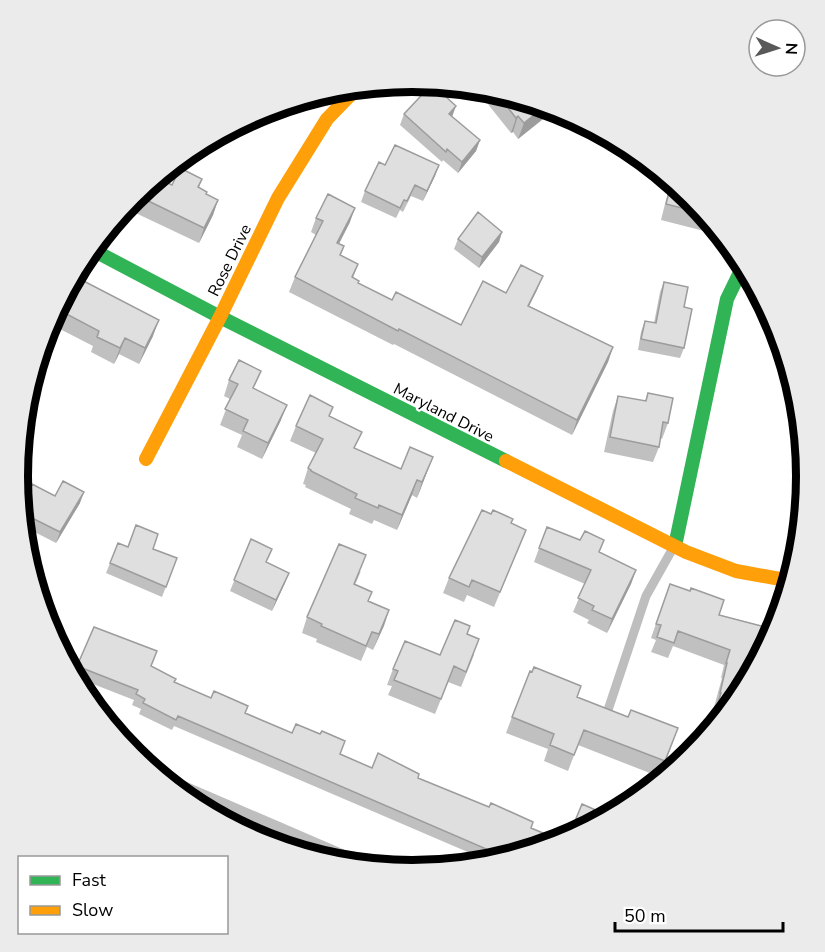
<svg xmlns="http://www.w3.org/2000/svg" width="825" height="952" font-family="'Nunito Sans',sans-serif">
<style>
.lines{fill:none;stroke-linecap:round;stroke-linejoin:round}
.lane{stroke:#bebebe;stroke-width:9}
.street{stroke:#bebebe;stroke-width:18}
.fast{stroke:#30b455;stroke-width:14}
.slow{stroke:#ff9f0a;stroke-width:14}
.wall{fill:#c0c0c0}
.shaded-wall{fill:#9c9c9c}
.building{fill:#dfdfdf;stroke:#9c9c9c;stroke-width:1.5}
.labels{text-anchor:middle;stroke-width:4.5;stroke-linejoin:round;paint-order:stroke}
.street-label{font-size:16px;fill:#000;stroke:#fff}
.rim{fill:none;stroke:#000;stroke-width:8}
</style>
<rect width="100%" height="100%" fill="#fff"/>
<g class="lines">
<path class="lane" d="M608 710 646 596 673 548"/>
<path class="street" d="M169 784 357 865"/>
<path class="fast" d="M91 249 220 317 506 461
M675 546 727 299 744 264"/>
<path class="slow" d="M146 459 220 317 278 198 327 119 358 87
M506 461 686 552 736 571 791 581"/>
</g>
<path class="wall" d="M475 88 490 89 547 107 543 119 518 139 513 132 511 133Z
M279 106 273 117 262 111Z
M258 113 248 133 234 126Z
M404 114 452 117 480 140 476 151 458 173 443 160 442 162 400 125Z
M385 165H439L435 176 423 201 411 196 403 212 400 210 396 218 361 202 365 191Z
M157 178 172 185 202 179 199 188 206 194 218 200 213 215 199 243 125 208 134 197Z
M671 180 692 197 714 224 711 223 708 232 661 220Z
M316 218 350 222 339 244 344 246 341 255 358 264 353 278 358 283 392 300 461 325 506 293 537 290 529 306 613 347 608 362 572 435 394 344 393 345 289 292 295 277 316 235 311 232Z
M502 232 499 242 479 268 454 249 458 239Z
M74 276 153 336 139 364 119 354 114 364 91 352 93 346 56 327 45 349 41 347 48 325Z
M664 282 684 307V348L680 358 638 350 641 332 645 321 654 323 660 292Z
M229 380 254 389 281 420 262 459 237 447 242 435 220 425 230 399 224 396Z
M648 393 668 423 662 439 660 438 659 447 653 462 604 452 613 411 618 396 645 401Z
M330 416 355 449 401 469 433 457 417 498 412 495 397 530 374 520 372 524 349 514 351 509 305 487 306 485 303 484 308 468 316 453 290 441 296 426Z
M55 496 80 503 56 543 23 526 21 506Z
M547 527 580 540 600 552 636 570 631 584 607 633 587 623 589 620 573 612 585 584 534 562Z
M251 539 267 562 285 583 272 611 230 591Z
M118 543 128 547 153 549 177 558 162 597 106 573Z
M520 545 494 607 467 595 464 602 443 593 449 578Z
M361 571 355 585 368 601 389 610 373 650 367 647 361 661 316 642 317 639 302 633 307 617Z
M670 584 690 591 719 615 764 626 768 615 780 618 740 695 707 736 716 708 714 707 722 678H721L724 665 673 646 668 658 651 652 656 640 651 638Z
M467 634 474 655 461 687 448 682 435 714 388 695 392 686 387 685 393 669 440 655Z
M77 666H151L175 682 211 698 248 706 245 713 372 768 418 778 562 841 491 862 174 726 172 730 139 714 141 709 132 705 134 700 75 677 74 676Z
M577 697 628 717 678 728 660 777 578 745 568 771 544 761 548 749 506 733 512 717Z"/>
<path class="shaded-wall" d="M456 106 452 117 449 114Z
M545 106 547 107 543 119 518 139 524 123Z
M258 113 248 133 255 115Z
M518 116 513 132 511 133 516 118Z
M480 140 476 151 458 173 462 162Z
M439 165 435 176 423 201 427 191Z
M218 200 213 215 199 243 204 228Z
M355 208 350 222 332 257 337 243Z
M502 232 499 242 479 268 482 257Z
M543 276 537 290 522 320 528 306Z
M61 311 56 327 45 349 50 333Z
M159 320 153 336 139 364 145 348Z
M125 338 119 354 114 364 120 348Z
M613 347 608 362 572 435 577 420Z
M287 405 281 420 262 459 268 443Z
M433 457 427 472 417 498 422 482Z
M417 480 412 495 397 530 402 515Z
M84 492 80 503 56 543 60 532Z
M636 570 631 584 607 633 612 619Z
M289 573 285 583 272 611 276 600Z
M389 610 384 626 373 650 379 634Z"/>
<path class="building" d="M432 84 456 106 449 114 480 140 462 162 447 149 446 152 404 114Z
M495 91 545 106 524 123 518 116 516 118Z
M395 145 439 165 427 191 415 185 407 201 404 200 400 208 365 191 379 162 385 165Z
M180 168 202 179 198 187 207 192 206 194 218 200 204 228 136 195 157 178 172 185Z
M672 181 692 197 705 214 666 204Z
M328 194 355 208 337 243 344 246 340 255 358 264 352 277 359 281 358 283 392 300 396 292 461 325 483 281 506 293 521 265 543 276 528 306 613 347 577 420 399 329 398 331 295 277 323 221 316 218Z
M478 212 502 232 482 257 458 239Z
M74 276 159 320 145 348 125 338 120 348 97 337 99 331 61 311 50 333 46 331 48 325Z
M664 282 688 287 684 307 692 309 684 348 641 339 645 321 656 323Z
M239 360 261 371 253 388 287 405 268 443 243 431 248 420 225 409 238 384 229 380Z
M648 393 673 398 668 423 663 422 659 447 610 437 618 396 646 401Z
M310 395 333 407 329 416 362 432 354 448 401 469 410 447 433 457 422 482 417 480 402 515 379 505 378 508 355 498 357 494 311 471V470L308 468 323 439 296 426Z
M63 481 84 492 60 532 22 513 21 506 32 484 55 496Z
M482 510 491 514 493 510 513 519 511 523 526 530 500 592 472 580 469 587 449 578Z
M136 525 158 534 153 549 177 558 166 587 110 563 118 543 128 547Z
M547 527 580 540 585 531 604 540 599 552 636 570 612 619 592 610 594 606 578 598 591 570 539 548Z
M251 539 272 549 266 562 289 573 276 600 234 580Z
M339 544 366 555 354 584 372 592 368 601 389 610 379 634 372 632 366 646 321 626 322 624 307 617Z
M670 584 690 591 691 588 724 600 719 615 765 627 768 615 780 618 777 627 740 695 709 733H708L721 693H720L727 663H726L730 650 678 631 674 643 657 637 661 625 656 624Z
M455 620 470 626 467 634 479 639 466 672 454 666 441 699 394 680 398 671 393 669 405 641 440 655Z
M94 627 157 651 151 666 176 679 174 682 211 698 214 691 248 706 245 713 292 733 296 724 320 734 322 731 345 741 340 754 372 768 378 753 419 774 418 778 489 807 491 803 533 822 531 828 562 841 507 858 178 716 176 720 143 703 145 699 136 694 138 690 77 666Z
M534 667 581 686 577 697 628 717 631 710 678 728 665 761 584 730 574 755 550 745 554 734 512 717 530 671 532 672Z
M582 804 600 812 595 824 568 838Z"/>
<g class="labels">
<g class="street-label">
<text transform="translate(229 260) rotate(-64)" y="6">Rose Drive</text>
<text transform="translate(444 412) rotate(27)" y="6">Maryland Drive</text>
</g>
</g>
<path d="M0 0H825V952H0ZM28 476a384 384 0 1 1 768 0a384 384 0 1 1-768 0Z" fill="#ebebeb" fill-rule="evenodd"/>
<path class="rim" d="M28 476a384 384 0 1 1 768 0a384 384 0 1 1-768 0Z"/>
<rect x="18" y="856" width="210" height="78" fill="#ffffff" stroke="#999999" stroke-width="1.5"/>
<rect x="30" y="876" width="30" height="9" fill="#30b455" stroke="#999999" stroke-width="1.5"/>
<text x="72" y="886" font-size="18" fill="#000000">Fast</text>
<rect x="30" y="906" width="30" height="9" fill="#ff9f0a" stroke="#999999" stroke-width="1.5"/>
<text x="72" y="916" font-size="18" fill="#000000">Slow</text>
<g transform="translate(777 48) rotate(93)"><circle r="28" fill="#ffffff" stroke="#999999" stroke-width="1.5"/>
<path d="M0-4.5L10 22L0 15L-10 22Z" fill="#595959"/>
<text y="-9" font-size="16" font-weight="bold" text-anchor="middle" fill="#000000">N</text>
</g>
<path d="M615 922v9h168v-9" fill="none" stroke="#000000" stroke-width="3"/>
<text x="624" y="922" font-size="18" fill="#000000" stroke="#ffffff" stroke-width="4.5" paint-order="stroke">50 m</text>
</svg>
